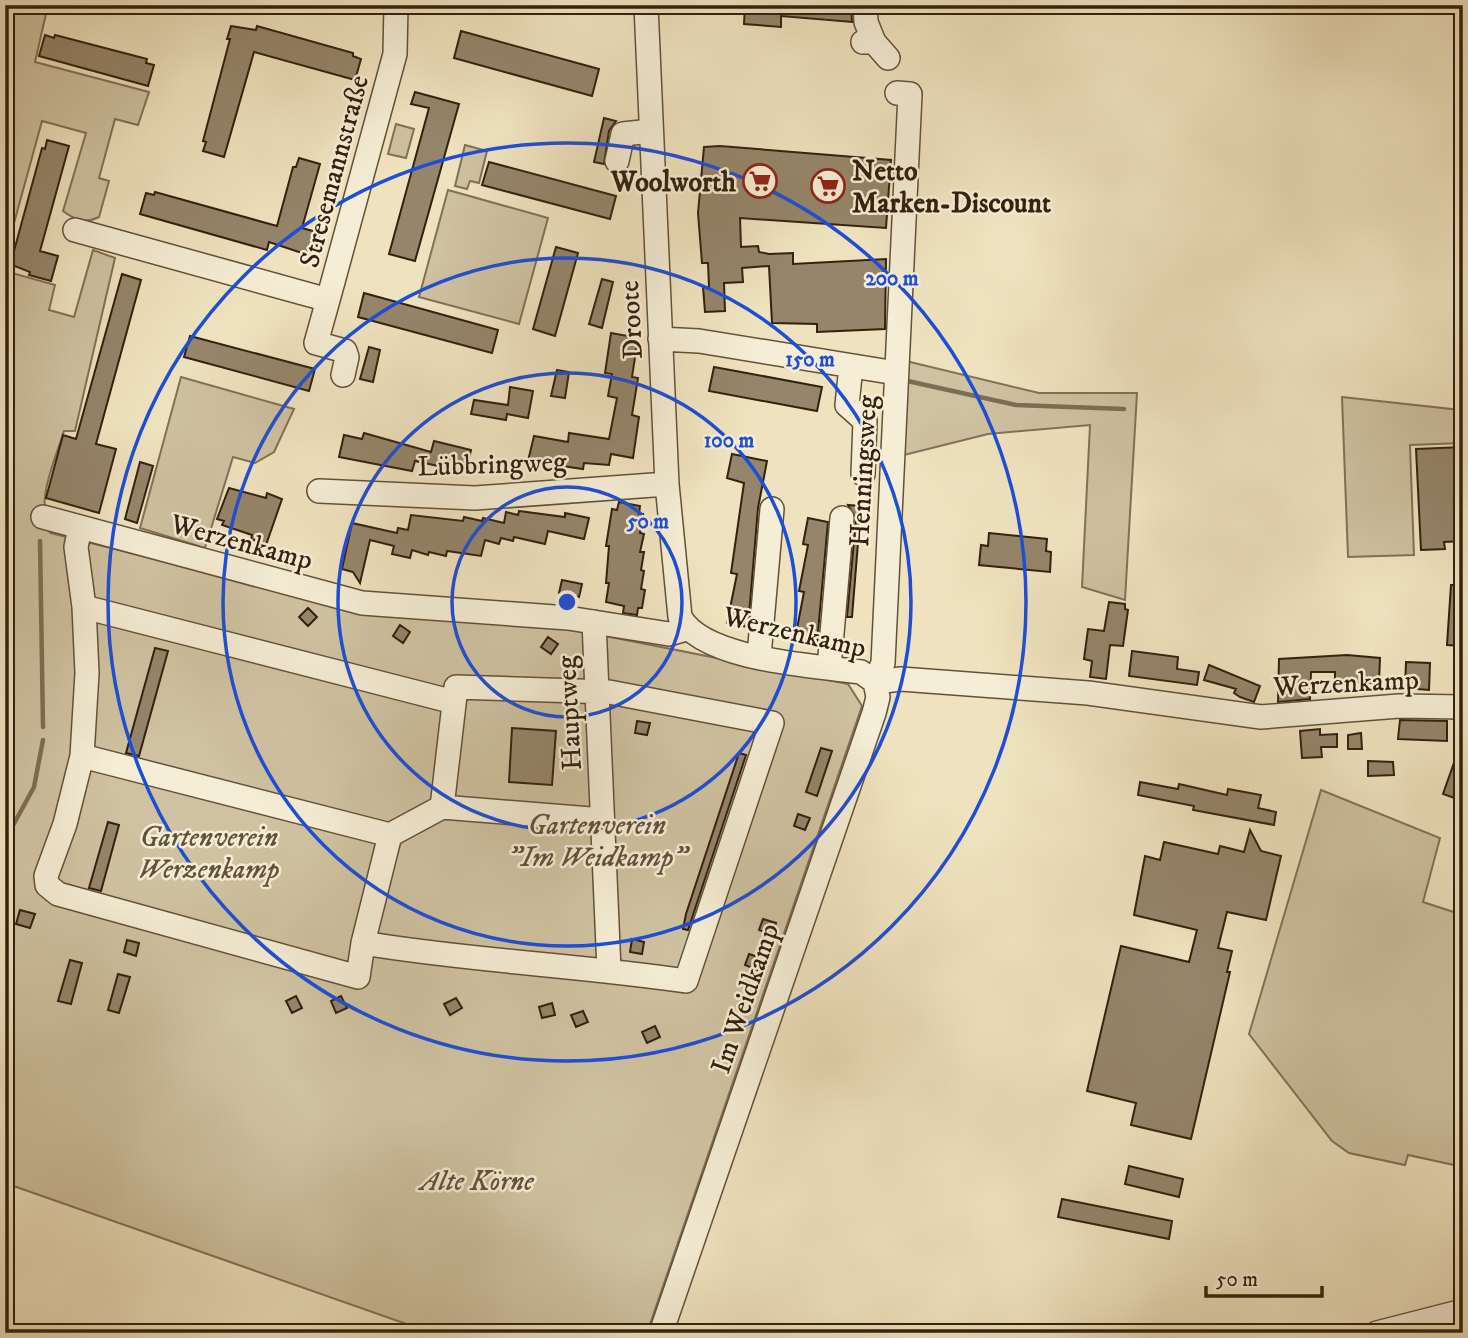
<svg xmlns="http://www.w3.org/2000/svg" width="1468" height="1338" font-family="'IM FELL DW Pica',serif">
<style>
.green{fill:#cfc2a1;stroke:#817158;stroke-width:2}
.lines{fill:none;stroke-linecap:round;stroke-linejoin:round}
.stream{stroke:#7d6d54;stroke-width:4.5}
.building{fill:#95856a;stroke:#33200e;stroke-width:2}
.minor-casing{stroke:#62513a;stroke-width:26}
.minor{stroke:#f5edd5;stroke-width:23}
.ring{fill:none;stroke:#1d4ed8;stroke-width:3.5}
.labels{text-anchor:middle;stroke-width:5;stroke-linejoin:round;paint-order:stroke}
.poi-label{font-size:28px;font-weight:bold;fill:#33200e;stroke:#f5edd5;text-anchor:start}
.street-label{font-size:28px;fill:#33200e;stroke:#f5edd5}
.park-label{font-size:28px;font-style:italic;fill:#62513a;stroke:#f5edd5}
.centre{fill:#1d4ed8;stroke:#f5edd5;stroke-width:3.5}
.ring-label{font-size:21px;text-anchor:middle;font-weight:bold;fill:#1d4ed8;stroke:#f5edd5;stroke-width:5;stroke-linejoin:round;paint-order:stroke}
</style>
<rect width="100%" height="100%" fill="#efe3bf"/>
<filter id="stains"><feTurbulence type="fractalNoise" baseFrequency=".00286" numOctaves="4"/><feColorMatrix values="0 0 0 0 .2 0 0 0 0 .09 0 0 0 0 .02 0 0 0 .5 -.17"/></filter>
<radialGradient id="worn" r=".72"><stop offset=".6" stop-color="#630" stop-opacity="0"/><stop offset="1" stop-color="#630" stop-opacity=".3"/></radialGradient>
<path class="green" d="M5 5H48L35 62 149 92 138 125 115 119 99 178 109 181 99 217C85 224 75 220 63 211L86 133 42 121 5 256Z
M396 124 414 129 406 158 388 154Z
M465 145 487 151 479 183 470 181 467 189 455 186Z
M448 190 548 218 519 324 419 297Z
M93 250 115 258 75 431H64C54 463 35 501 50 533L171 563 555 626 848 684 862 706 647 1333H432L5 1183V271L55 285 49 310 74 317Z
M906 361 1039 393H1137L1125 600 1082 587 1090 425 988 434 904 455Z
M181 377 294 409 274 452 255 463 233 457 205 548 140 528Z
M1342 397 1460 410 1462 443 1410 445 1414 555 1348 557Z
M1321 790 1440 838 1423 902 1463 915V1167L1408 1155 1405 1165 1349 1153 1332 1141 1249 1034Z"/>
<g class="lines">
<path class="stream" d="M903 380 1016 405 1124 409
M40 541 43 727
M5 840 34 787 43 740"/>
</g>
<path class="building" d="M745 5H851L852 22 781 16V27L744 24Z
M231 26 256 30 257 26 353 53V56L361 59 355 80 254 52 224 157 203 151 206 142 203 141 230 39H227Z
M461 31 599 69 592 96 454 58Z
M45 35 54 38 55 35 147 59 146 63 154 65 148 86 39 56Z
M415 92 459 104 415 261 389 254 429 108 411 104Z
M604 118 616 121 609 131 604 164 594 162Z
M47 140 69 146 40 251 58 256 51 281 29 275 30 272 7 263 11 250 14 251 42 148 45 149Z
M720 146 891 160 886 228 740 218 741 247 758 246 759 252 769 254 793 253V264L886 259 885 329 817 332V324L772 323 769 266 742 268 743 282 724 283 725 311 705 312 703 287H709L708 263H702L698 213 704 147Z
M299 158 320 164 302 228 320 233 314 257 269 242 267 250 140 214 146 193 154 195 155 192 277 226 293 167H296Z
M489 162 616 196 610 219 482 185Z
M556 247 578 253 555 336 533 329Z
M122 274 141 280 96 444 116 449 99 513 46 498 63 435 76 439Z
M602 279 613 282 602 328 589 324Z
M364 293 498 330 492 353 358 317Z
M611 333 628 336 627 342 637 344 632 377 638 378 632 415 639 417 633 458 611 454 609 465 584 463 583 469 528 461 534 436 568 442 569 433 609 439 617 398 608 396 612 374 605 373Z
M190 336 315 369 309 391 184 357Z
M369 347 380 350 373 382 360 379Z
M714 367 822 387 817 411 709 391Z
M557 370 569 372 565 398 551 396Z
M510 387 533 391 528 418 507 414 506 420 471 414 474 400 508 405Z
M364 433 431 452 434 441 471 450 466 472 415 461 412 471 339 457 344 435 362 439Z
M1463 447V541L1444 542 1445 549 1421 550 1416 449Z
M732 454 767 461 758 508 748 627 727 623 737 574 731 573 744 483 727 478Z
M140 462 153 466 137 523 125 519Z
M229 488 266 498 267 493 282 499 266 545 251 539 252 535 222 525 224 521 217 519Z
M619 502 640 506 639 514H643L640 533 644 534 640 552H644L641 570 644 571 641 589 645 590 642 608H638L637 615 623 613 624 606 606 602 609 583H606L609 546H606L612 509 617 510Z
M848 505 861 506 852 617H847L856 519Z
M519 511 565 517V513L589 518 584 539 548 531 545 544 514 537 513 541 501 538 499 544 485 540 481 556 447 551 446 556 429 552 428 555 412 550 410 558 392 554 394 546 370 540 360 583 353 572 342 569 352 523 397 533 398 528 408 530 411 515 463 521 464 517 482 521 483 518 504 523 506 512 518 515Z
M808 518 828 522 817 643 795 639 804 592 799 591 808 545 803 544Z
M989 533 1047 539 1046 551 1051 552 1050 572 979 565 981 545 988 546Z
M562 580 582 584 579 597 559 593Z
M1451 585H1463V646L1447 645Z
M1109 602 1125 604V609L1128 610 1123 646 1110 645 1106 679 1090 677 1092 661 1084 659 1088 629 1104 631Z
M308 608 317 617 308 626 299 617Z
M400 625 410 632 403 643 393 636Z
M548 637 558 644 551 654 541 647Z
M155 648 168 651 139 756 126 753Z
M1132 651 1178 657 1177 669 1199 672 1197 685 1129 676Z
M1347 655 1380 658 1379 683 1335 682V672H1311L1310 699 1278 702 1279 659Z
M1406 662 1430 663 1429 690 1405 688Z
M1209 665 1260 686 1254 702 1240 697 1234 693 1236 689 1204 680Z
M1400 720 1447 721V741L1398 739Z
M637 721 650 723 647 735 635 733Z
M512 728 556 731 552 785 509 782Z
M1320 729V735L1337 734V747H1321L1322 757 1302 758 1300 731Z
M1361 733 1362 749H1348V735Z
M1461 743H1463V801L1443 794Z
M821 748 832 751 817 796 806 792Z
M739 753 746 755 688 930 683 929 686 914Z
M1368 761 1393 762 1394 775 1368 776Z
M1140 782 1178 789 1179 784 1227 795 1228 789 1261 795 1258 808 1276 812 1274 825 1193 810 1194 806 1138 795Z
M798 814 810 818 805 830 794 826Z
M108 822 119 825 101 891 89 888Z
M1250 830 1261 851 1281 856 1266 920 1227 912 1218 948 1232 951 1227 972H1230L1191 1139 1131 1125 1136 1103 1087 1091 1121 946 1189 962 1197 930 1134 915 1145 856 1160 860 1164 842 1218 854 1220 846 1244 852Z
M20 910 35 914 30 928 16 924Z
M763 919 776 923 772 935 759 930Z
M632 939 644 942 642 954 630 952Z
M127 940 139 943 136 956 124 952Z
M749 954 761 958 757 970 745 965Z
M70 960 82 963 71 1004 58 1001Z
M118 974 130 977 119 1013 108 1010Z
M296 996 302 1008 292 1013 286 1001Z
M341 996 347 1008 336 1013 331 1001Z
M456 998 462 1008 450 1015 444 1004Z
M552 1003 555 1015 542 1018 539 1007Z
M583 1011 588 1022 576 1027 571 1015Z
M655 1026 660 1037 647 1043 642 1032Z
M1129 1166 1183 1179 1179 1197 1125 1184Z
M1062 1199 1172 1221 1169 1239 1058 1217Z"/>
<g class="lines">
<g class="minor-casing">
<path id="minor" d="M646 5 667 484 680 617C703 660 815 666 861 672L875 682
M865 5 866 22 874 42
M863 42H874L888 58
M617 161 623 134 651 131
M75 230 328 300 395 54 396 5
M328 300 316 343 345 351 347 357 343 375
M660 339 699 341 896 373
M851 366 847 405 865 421 863 474
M319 491 475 498 667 484
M43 517 362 603 568 618 669 634 686 629
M80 528 76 547 84 607 87 673 82 756 65 824 46 876 47 885 58 894 358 977 363 943 390 835 442 807 603 820
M84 607 454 702
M594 622 609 970
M759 656 772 509
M829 668 842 518
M875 682 883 663 910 94 897 93
M875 682 901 679 1088 693 1261 717 1399 706 1463 707
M82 756 390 835
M363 943C470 961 579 965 686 981L772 723 609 692 456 687 442 807
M661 1333 874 713 878 697 875 682
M1377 1333 1463 1311"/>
</g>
<use href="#minor" class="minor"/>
</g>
<g class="ring">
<circle cx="567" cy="602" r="115"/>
<circle cx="567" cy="602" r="229"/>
<circle cx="567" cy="602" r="344"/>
<circle cx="567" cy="602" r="459"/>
</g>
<defs>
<g id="supermarket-ring" transform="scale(1.75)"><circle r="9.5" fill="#f5edd5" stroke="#8f2418" stroke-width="1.5"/><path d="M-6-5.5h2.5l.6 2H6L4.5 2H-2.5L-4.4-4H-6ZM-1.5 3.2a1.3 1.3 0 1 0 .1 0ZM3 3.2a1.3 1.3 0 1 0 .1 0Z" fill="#8f2418"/></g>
</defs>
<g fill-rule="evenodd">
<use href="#supermarket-ring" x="760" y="181"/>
<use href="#supermarket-ring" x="828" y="186"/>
</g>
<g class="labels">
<g class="poi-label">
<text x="852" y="180">Netto<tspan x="852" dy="32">Marken-Discount</tspan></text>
<text x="736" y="191" text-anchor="end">Woolworth</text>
</g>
<g class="street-label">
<text transform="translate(333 171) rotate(-75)" y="10">Stresemannstraße</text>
<text transform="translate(630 320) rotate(-93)" y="10">Droote</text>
<text transform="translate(492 463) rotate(-2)" y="10">Lübbringweg</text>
<text transform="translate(862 471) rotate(-87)" y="10">Henningsweg</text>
<text transform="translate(242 541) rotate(15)" y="10">Werzenkamp</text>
<text transform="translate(795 631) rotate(13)" y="10">Werzenkamp</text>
<text transform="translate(1346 682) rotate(-3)" y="10">Werzenkamp</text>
<text transform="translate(568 713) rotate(-93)" y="10">Hauptweg</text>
<text transform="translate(744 998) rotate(-71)" y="10">Im Weidkamp</text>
</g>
<g class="park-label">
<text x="597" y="834">Gartenverein<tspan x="597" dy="32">"Im Weidkamp"</tspan></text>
<text x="209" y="846">Gartenverein<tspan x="209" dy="32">Werzenkamp</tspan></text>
<text x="477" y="1190">Alte Körne</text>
</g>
</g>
<circle cx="567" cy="602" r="10" class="centre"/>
<g class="ring-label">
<text x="892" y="285">200 m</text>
<text x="810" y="366">150 m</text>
<text x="729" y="447">100 m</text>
<text x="648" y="528">50 m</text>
</g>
<rect width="1468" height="1338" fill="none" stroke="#efe3bf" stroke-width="28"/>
<rect x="7" y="7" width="1454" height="1324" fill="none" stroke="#33200e" stroke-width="3.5"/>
<rect x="14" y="14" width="1440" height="1310" fill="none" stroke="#33200e" stroke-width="2"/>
<path d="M1206 1286v10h116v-10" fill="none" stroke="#33200e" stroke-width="3.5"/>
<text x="1216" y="1286" font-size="21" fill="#33200e" stroke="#f5edd5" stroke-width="5" paint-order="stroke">50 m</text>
<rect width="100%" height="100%" filter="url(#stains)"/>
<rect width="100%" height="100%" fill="url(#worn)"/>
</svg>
